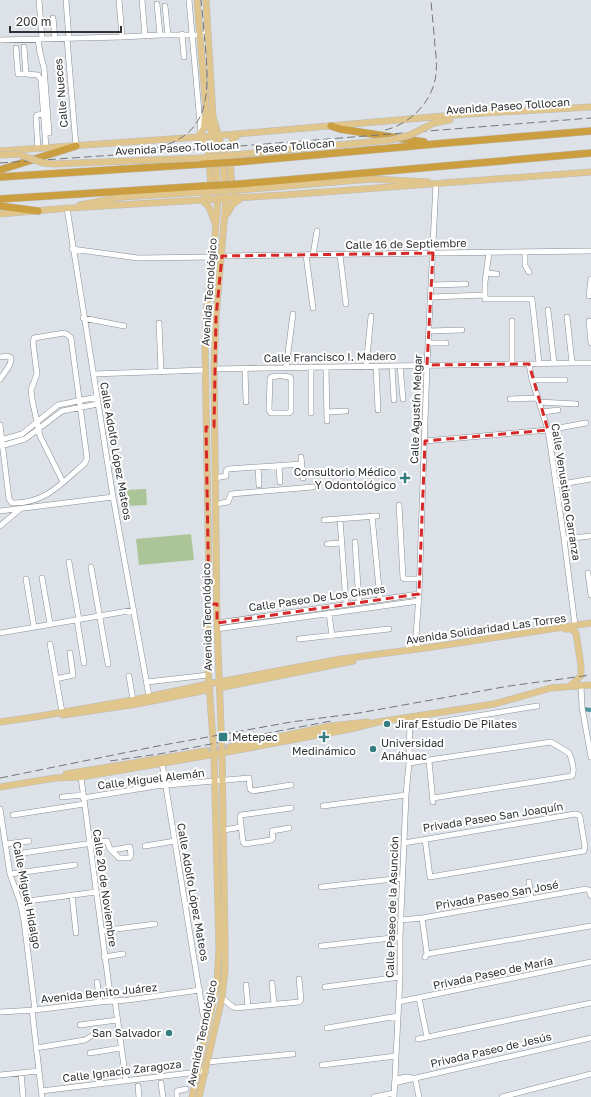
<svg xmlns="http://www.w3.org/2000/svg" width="591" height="1097" font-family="'Golos Text',sans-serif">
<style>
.green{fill:#abc498}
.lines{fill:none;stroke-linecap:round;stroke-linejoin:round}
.canal{stroke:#4b949e;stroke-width:4}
.major-tunnel{stroke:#b9bfc3;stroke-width:6;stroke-dasharray:6 3;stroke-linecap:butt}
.minor-casing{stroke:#898f93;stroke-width:6}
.major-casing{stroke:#bcbdbe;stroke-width:7}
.highway-casing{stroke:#bcbdbe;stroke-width:8}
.minor{stroke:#fff;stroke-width:5}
.major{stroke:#e0c58c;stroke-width:6}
.highway{stroke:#cb9e3f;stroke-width:7}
.rail{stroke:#73767a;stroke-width:1;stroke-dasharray:8 4;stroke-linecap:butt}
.major-bridge-casing{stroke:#bcbdbe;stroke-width:7;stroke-linecap:butt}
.highway-bridge-casing{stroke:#bcbdbe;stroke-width:8;stroke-linecap:butt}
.major-bridge{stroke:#e0c58c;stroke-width:6}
.highway-bridge{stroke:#cb9e3f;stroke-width:7}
.marked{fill:none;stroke:#d62828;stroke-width:3;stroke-dasharray:8 5;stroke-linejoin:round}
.poi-dot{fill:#347d81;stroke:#fff;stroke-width:1.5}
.labels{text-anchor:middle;stroke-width:4;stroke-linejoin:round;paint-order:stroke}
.street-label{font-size:11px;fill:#2f3133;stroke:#fff}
.poi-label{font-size:11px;fill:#2f3133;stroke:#fff;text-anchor:start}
</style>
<rect width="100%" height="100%" fill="#dce2e7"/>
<path class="green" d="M146 489 147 505 127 506 126 490Z
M191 534 194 560 139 565 136 539Z"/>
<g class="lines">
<path class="canal" d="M583 709 591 710"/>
<path class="major-tunnel" d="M206 751 230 747"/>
<g class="minor-casing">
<path id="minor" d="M39 0 42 39
M66 0 69 39
M119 0 122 37
M142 0 145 36
M189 0 201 134
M157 4 160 35
M165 6 168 35
M53 18 55 39
M182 34 184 57
M38 39 40 53 44 68 49 133
M67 39 76 146
M0 40 122 37 160 35H204L208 30
M24 47 26 74 38 75 41 80 46 148
M16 48 18 74H26
M38 149 36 117 37 115 44 114
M67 208 113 497 149 696
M72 249 138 258 213 257
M525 252V265L529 272
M489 253 485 282V299H532L539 363
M306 255 313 308
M313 255 317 231
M340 255 346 304
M222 256 591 251
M487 273 497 274
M431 285 466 284
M589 296 591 279
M431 297 485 295
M548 310 554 363
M567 317 572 363
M83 318 124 326
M512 321V364
M589 321 591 343
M159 323 161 371
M429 331 462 330
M428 343H446
M0 357 8 356 11 358C12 365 4 373 0 379
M529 364 532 380 548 430 564 539 575 625
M376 366 378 410
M392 366 394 400
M400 366 403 399
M326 367 327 421
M366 367 371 316
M286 368 293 314
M214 369 572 363H591
M245 369 246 402
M93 374 205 370
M278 376 271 377 270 379 269 410 271 413H289L291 411V379L290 377 282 376
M532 380H565
M510 399 538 398
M539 402 576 404
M327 412 346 411
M542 412 558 410
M311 413V367
M0 425 9 499 12 503C45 504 62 483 85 463L87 458 71 338 68 335 64 333 34 338 33 343 37 374 31 390 32 399 40 436 63 482
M0 440 22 434 58 405 97 397
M425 441 548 430 586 423
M1 446 25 439 62 411 98 404
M301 457 303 478
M279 466 280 482
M258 467 259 485
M215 478 226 476V471L228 469 302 464
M556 485 591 479
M216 504 228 502 231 494 313 487
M399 505 403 578 405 579H420
M0 511 113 497
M372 516 380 599
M340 519 346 604
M324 520 377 516
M0 526 20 509
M564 539 591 536
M355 542 359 602
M327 544 341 543
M69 562 79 620
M91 567 108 664
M588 573 591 595
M42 578 50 624
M26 579 34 627
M329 613 332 636
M77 620 84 663
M217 623 419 594
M217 629 419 601
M0 633 134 610
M299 639 389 629
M50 644 62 712
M418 649 416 636 419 594 427 365 436 183
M406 651 416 636
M129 676 133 700
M56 679 73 675 70 653
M147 682 208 675
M581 685 582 707 591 757
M409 727 537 706
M429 761 433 802
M162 763 203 1014 205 1019 208 1024
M409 763 551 742 569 753C572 759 575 771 572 776L433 798
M81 777 111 1001
M62 797 83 795
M83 798 156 786 249 778 250 789 253 791 291 785
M323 806 406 795
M0 809 10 874 20 902 24 921 35 1010
M13 815 84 804
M289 828 272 831 273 838 271 840 245 844 243 842 240 817 241 815 291 808
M224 830 241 827
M425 839 430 877
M404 843 575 814 579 815 580 817 585 847 584 851 430 877
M6 844 29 841
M145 846 175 841
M23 853 107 841 110 849 119 858H129L131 856 130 847 112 850
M10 874 75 865
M529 882 531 899
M321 887 403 878
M72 895 76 933
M20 902 96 892
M422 918 427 954
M401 920 422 918 586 889 589 890 591 896
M101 931 155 924
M321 946 400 937
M104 957 123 954
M425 957 427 954 591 926
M97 982 100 1002
M272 983 274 1004
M246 985 248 1007
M325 987 400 977
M222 998 233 1007 236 1008 299 1002 301 1000 299 979
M419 998 427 1037
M115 1001 126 1081
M398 1002 591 962
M32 1010 42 1097
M0 1012 35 1010 100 1002 128 1000 200 990
M80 1025 117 1020
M327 1028 398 1016
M418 1039 591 1003
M36 1048 85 1040 93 1035
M90 1053 121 1048
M208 1062 293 1054
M322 1065 396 1056
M21 1073 23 1096
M0 1075 39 1071
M415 1078 419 1097
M395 1079 407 1077 412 1078
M161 1083 163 1097
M394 1083 591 1038
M138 1086 139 1097
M41 1091 206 1071
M177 1097V1091L186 1089
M374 1097 394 1093
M394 1097 400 977V937L406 795 409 763 410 717
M502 1097 591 1074"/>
</g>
<g class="major-casing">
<path id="major" d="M434 123 450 120
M198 137 203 140 208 146 211 187 210 193 202 200
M198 137 204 128 205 116
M0 151 213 136 467 114 591 107
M240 190 371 179 428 182
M237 198 234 193 232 188 229 147 233 139 239 134
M202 200 209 207 215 223
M80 205 122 197 205 192
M0 214 69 208 284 195 591 172
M227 214 232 205 240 199
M565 629H571L576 633 581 666V676L570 686
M224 687 353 661
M63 715 137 704 207 690
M0 722 35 717 133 700 208 684 341 659 425 648 591 623
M230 747 330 726 368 722
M66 774 206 751
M0 787 55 778 81 777 222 753 350 729 378 722 494 704 551 688 591 685
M192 1097 217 984 219 947 214 755 208 669 207 626 209 583 205 345 207 304 214 248 218 199 215 148 206 109 197 0
M199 1097 222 998 225 970V943L222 753 217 623 214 369 216 317 226 199 222 147 213 117 206 0"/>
</g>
<g class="highway-casing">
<path id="highway" d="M331 126 340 129 424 142
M237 162 446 143 591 131
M0 170 76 146
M0 177 203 164
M240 184 591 153
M0 199 204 186
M0 206 38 211"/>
</g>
<use href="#minor" class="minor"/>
<use href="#major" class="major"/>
<use href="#highway" class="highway"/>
<path class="rail" d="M385 130C411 124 433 101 436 74 437 65 436 55 435 46 434 31 432 15 431 0
M156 148C209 135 209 97 206 53 204 35 203 18 201 0
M0 163 215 148 591 118
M110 761 159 754 331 721
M0 778 158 746 291 722 359 713 509 686 591 675"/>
<g class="major-bridge-casing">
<path id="major-bridge" d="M0 155 18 154 43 163 54 164 202 158 391 140 410 135 434 123
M205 192 240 190"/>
</g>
<g class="highway-bridge-casing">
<path id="highway-bridge" d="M203 164 237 162
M204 186 240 184"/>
</g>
<use href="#major-bridge" class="major-bridge"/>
<use href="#highway-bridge" class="highway-bridge"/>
</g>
<path class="marked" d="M433 253 427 365 529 364 548 430 425 441 419 594 217 623V604H209L206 427H214L216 317 222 256Z"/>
<g class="poi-dot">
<path d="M403 472h4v4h4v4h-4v4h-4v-4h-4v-4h4z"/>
<circle cx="387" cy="724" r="4"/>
<rect x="218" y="732" width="10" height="10" rx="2"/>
<path d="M322 731h4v4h4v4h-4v4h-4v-4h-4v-4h4z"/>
<circle cx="373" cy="749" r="4"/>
<circle cx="169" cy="1033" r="4"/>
</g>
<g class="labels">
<g class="street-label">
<text transform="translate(61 93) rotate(-95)" y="4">Calle Nueces</text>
<text transform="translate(508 106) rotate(-4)" y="4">Avenida Paseo Tollocan</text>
<text transform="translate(295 146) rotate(-5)" y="4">Paseo Tollocan</text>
<text transform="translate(177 148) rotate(-3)" y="4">Avenida Paseo Tollocan</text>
<text transform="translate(406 244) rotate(-1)" y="4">Calle 16 de Septiembre</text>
<text transform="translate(209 292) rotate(-86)" y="4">Avenida Tecnológico</text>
<text transform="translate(330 357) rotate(-1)" y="4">Calle Francisco I. Madero</text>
<text transform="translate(416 409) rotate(-88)" y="4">Calle Agustín Melgar</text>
<text transform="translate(116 451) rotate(80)" y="4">Calle Adolfo López Mateos</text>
<text transform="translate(566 492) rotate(81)" y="4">Calle Venustiano Carranza</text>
<text transform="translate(317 598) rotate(-8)" y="4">Calle Paseo De Los Cisnes</text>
<text transform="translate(207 617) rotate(-91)" y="4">Avenida Tecnológico</text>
<text transform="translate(486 629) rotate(-8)" y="4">Avenida Solidaridad Las Torres</text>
<text transform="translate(151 779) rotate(-7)" y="4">Calle Miguel Alemán</text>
<text transform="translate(493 817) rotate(-9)" y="4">Privada Paseo San Joaquín</text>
<text transform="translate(105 888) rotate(82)" y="4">Calle 20 de Noviembre</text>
<text transform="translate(193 892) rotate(80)" y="4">Calle Adolfo López Mateos</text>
<text transform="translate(27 895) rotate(79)" y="4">Calle Miguel Hidalgo</text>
<text transform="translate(497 895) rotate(-10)" y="4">Privada Paseo San José</text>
<text transform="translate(392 907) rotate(-88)" y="4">Calle Paseo de la Asunción</text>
<text transform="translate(493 973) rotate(-12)" y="4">Privada Paseo de María</text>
<text transform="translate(99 993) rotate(-6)" y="4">Avenida Benito Juárez</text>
<text transform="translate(202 1033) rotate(-78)" y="4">Avenida Tecnológico</text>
<text transform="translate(491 1050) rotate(-13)" y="4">Privada Paseo de Jesús</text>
<text transform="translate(122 1071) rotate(-7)" y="4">Calle Ignacio Zaragoza</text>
</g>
<g class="poi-label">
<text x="396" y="476" text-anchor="end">Consultorio Médico<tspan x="396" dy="13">Y Odontológico</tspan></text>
<text x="395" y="728">Jiraf Estudio De Pilates</text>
<text x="232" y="741">Metepec</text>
<text x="381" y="747">Universidad<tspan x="381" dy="13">Anáhuac</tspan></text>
<text x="324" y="755" text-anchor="middle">Medinámico</text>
<text x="161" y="1037" text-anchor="end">San Salvador</text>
</g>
</g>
<path d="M10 26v6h111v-6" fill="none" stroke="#2f3133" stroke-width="2"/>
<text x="16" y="26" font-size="12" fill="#2f3133" stroke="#ffffff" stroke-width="3" paint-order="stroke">200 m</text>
</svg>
